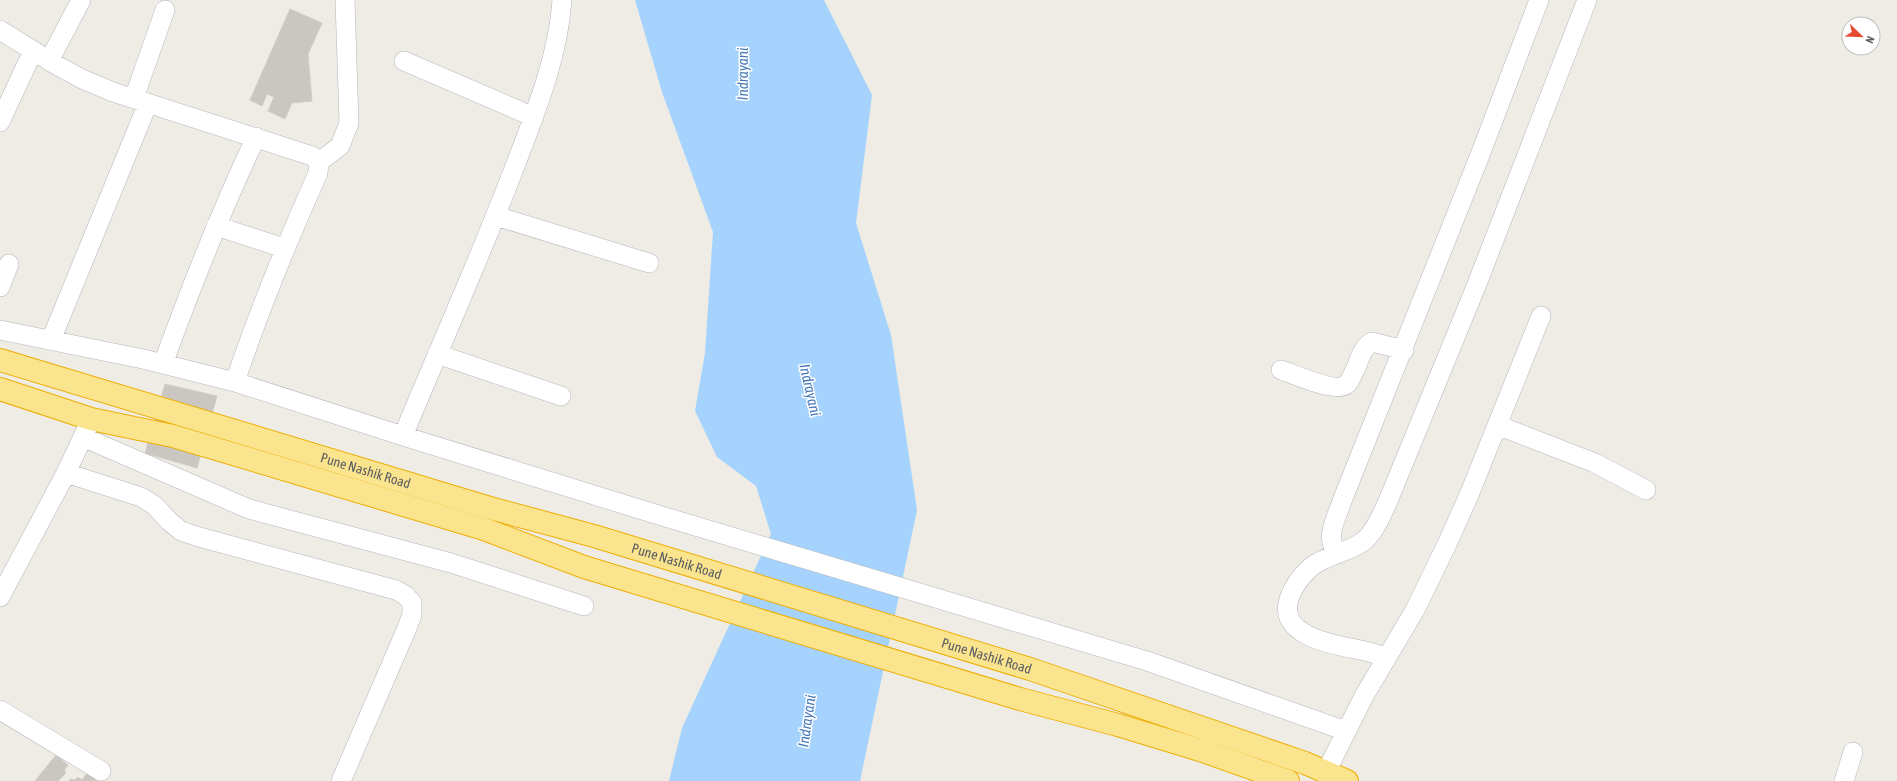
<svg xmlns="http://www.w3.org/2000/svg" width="1897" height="781" font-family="'Asap Condensed',sans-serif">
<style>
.water{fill:#a5d3fd}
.building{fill:#cac6c1;stroke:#d3cec2}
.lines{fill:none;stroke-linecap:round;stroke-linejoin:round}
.minor-casing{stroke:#b4b6bb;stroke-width:20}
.highway-casing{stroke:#edaf05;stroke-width:24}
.minor{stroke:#fff;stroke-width:19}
.highway{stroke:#fbe48e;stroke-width:22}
.labels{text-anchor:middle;stroke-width:3;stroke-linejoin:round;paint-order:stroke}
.street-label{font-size:14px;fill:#5c5f64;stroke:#fff}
.water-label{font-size:15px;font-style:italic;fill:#4478b8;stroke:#fff}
</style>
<rect width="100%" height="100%" fill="#eeece4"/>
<path class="water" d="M635 0H824L872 95 856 223 891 335 917 510 860 781H669L682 728 771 534 756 486 717 457 695 411 705 353 713 232 662 92Z"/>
<path class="building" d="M290 9 322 23 308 54 312 101 292 103 285 119 268 111 274 97 267 94 262 106 250 100Z
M165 384 217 396 197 468 145 453Z
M56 755 68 765 64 770 66 773 58 781H35Z
M87 773 97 781H69L71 779 75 780 78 777 82 780Z"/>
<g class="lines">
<g class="minor-casing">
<path id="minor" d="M81 0 49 61 82 79 113 92 312 156 319 162 318 173C287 242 259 311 235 382
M0 30 45 58
M404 61 534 117
M134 98 165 10
M0 122 33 51
M319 162 340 146 349 123 345 0
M496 216 649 263
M216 226 284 248
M0 287 9 264
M0 330 143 359 235 382 403 436 665 517 1147 661 1346 731
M51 340 148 103
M437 354 561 396
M163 364C191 287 221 211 256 137
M1281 370C1294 374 1336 394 1347 384 1351 380 1353 373 1356 368 1360 358 1362 348 1372 342L1404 350
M1497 425 1595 463 1646 490
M403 436C439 349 478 262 512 174 533 118 558 60 562 0
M83 437 249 509 451 563 584 606
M66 473 141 497 154 505 169 521 181 531 199 537 396 590 405 595 412 603V615L407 628 341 781
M1337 552C1324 538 1337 517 1342 501L1480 155 1539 0
M0 597 66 473 88 426
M1387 657C1379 655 1370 652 1361 650 1336 645 1277 637 1289 599 1293 586 1301 576 1311 567 1328 554 1351 552 1365 540 1376 530 1382 514 1388 501L1477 284 1587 0
M0 710 101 771
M1326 772 1364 696 1415 610 1447 544 1469 495 1541 316
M1844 781 1853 752"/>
</g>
<g class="highway-casing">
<g id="highway">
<path id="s1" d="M0 360 490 508 594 536 1030 669 1305 763 1347 781"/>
<path d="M0 389 91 419 173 436 484 529 584 567 1020 699 1118 725 1200 750 1288 781"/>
</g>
</g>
<use href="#minor" class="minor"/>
<use href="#highway" class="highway"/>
</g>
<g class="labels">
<g class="street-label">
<text dy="5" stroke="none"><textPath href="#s1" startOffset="382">Pune Nashik Road</textPath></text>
<text dy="5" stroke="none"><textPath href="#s1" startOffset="706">Pune Nashik Road</textPath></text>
<text dy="5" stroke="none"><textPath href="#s1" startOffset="1030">Pune Nashik Road</textPath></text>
</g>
<g class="water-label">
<text transform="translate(743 74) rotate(-90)" y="5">Indrayani</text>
<text transform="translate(810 390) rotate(77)" y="5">Indrayani</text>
<text transform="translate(807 721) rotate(-82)" y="5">Indrayani</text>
</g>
</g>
<g transform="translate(1861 36) rotate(113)"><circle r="19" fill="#ffffff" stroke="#bebfc1"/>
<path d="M0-3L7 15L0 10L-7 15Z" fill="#e64832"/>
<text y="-6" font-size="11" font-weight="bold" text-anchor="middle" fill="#5c5f64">N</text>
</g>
</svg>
